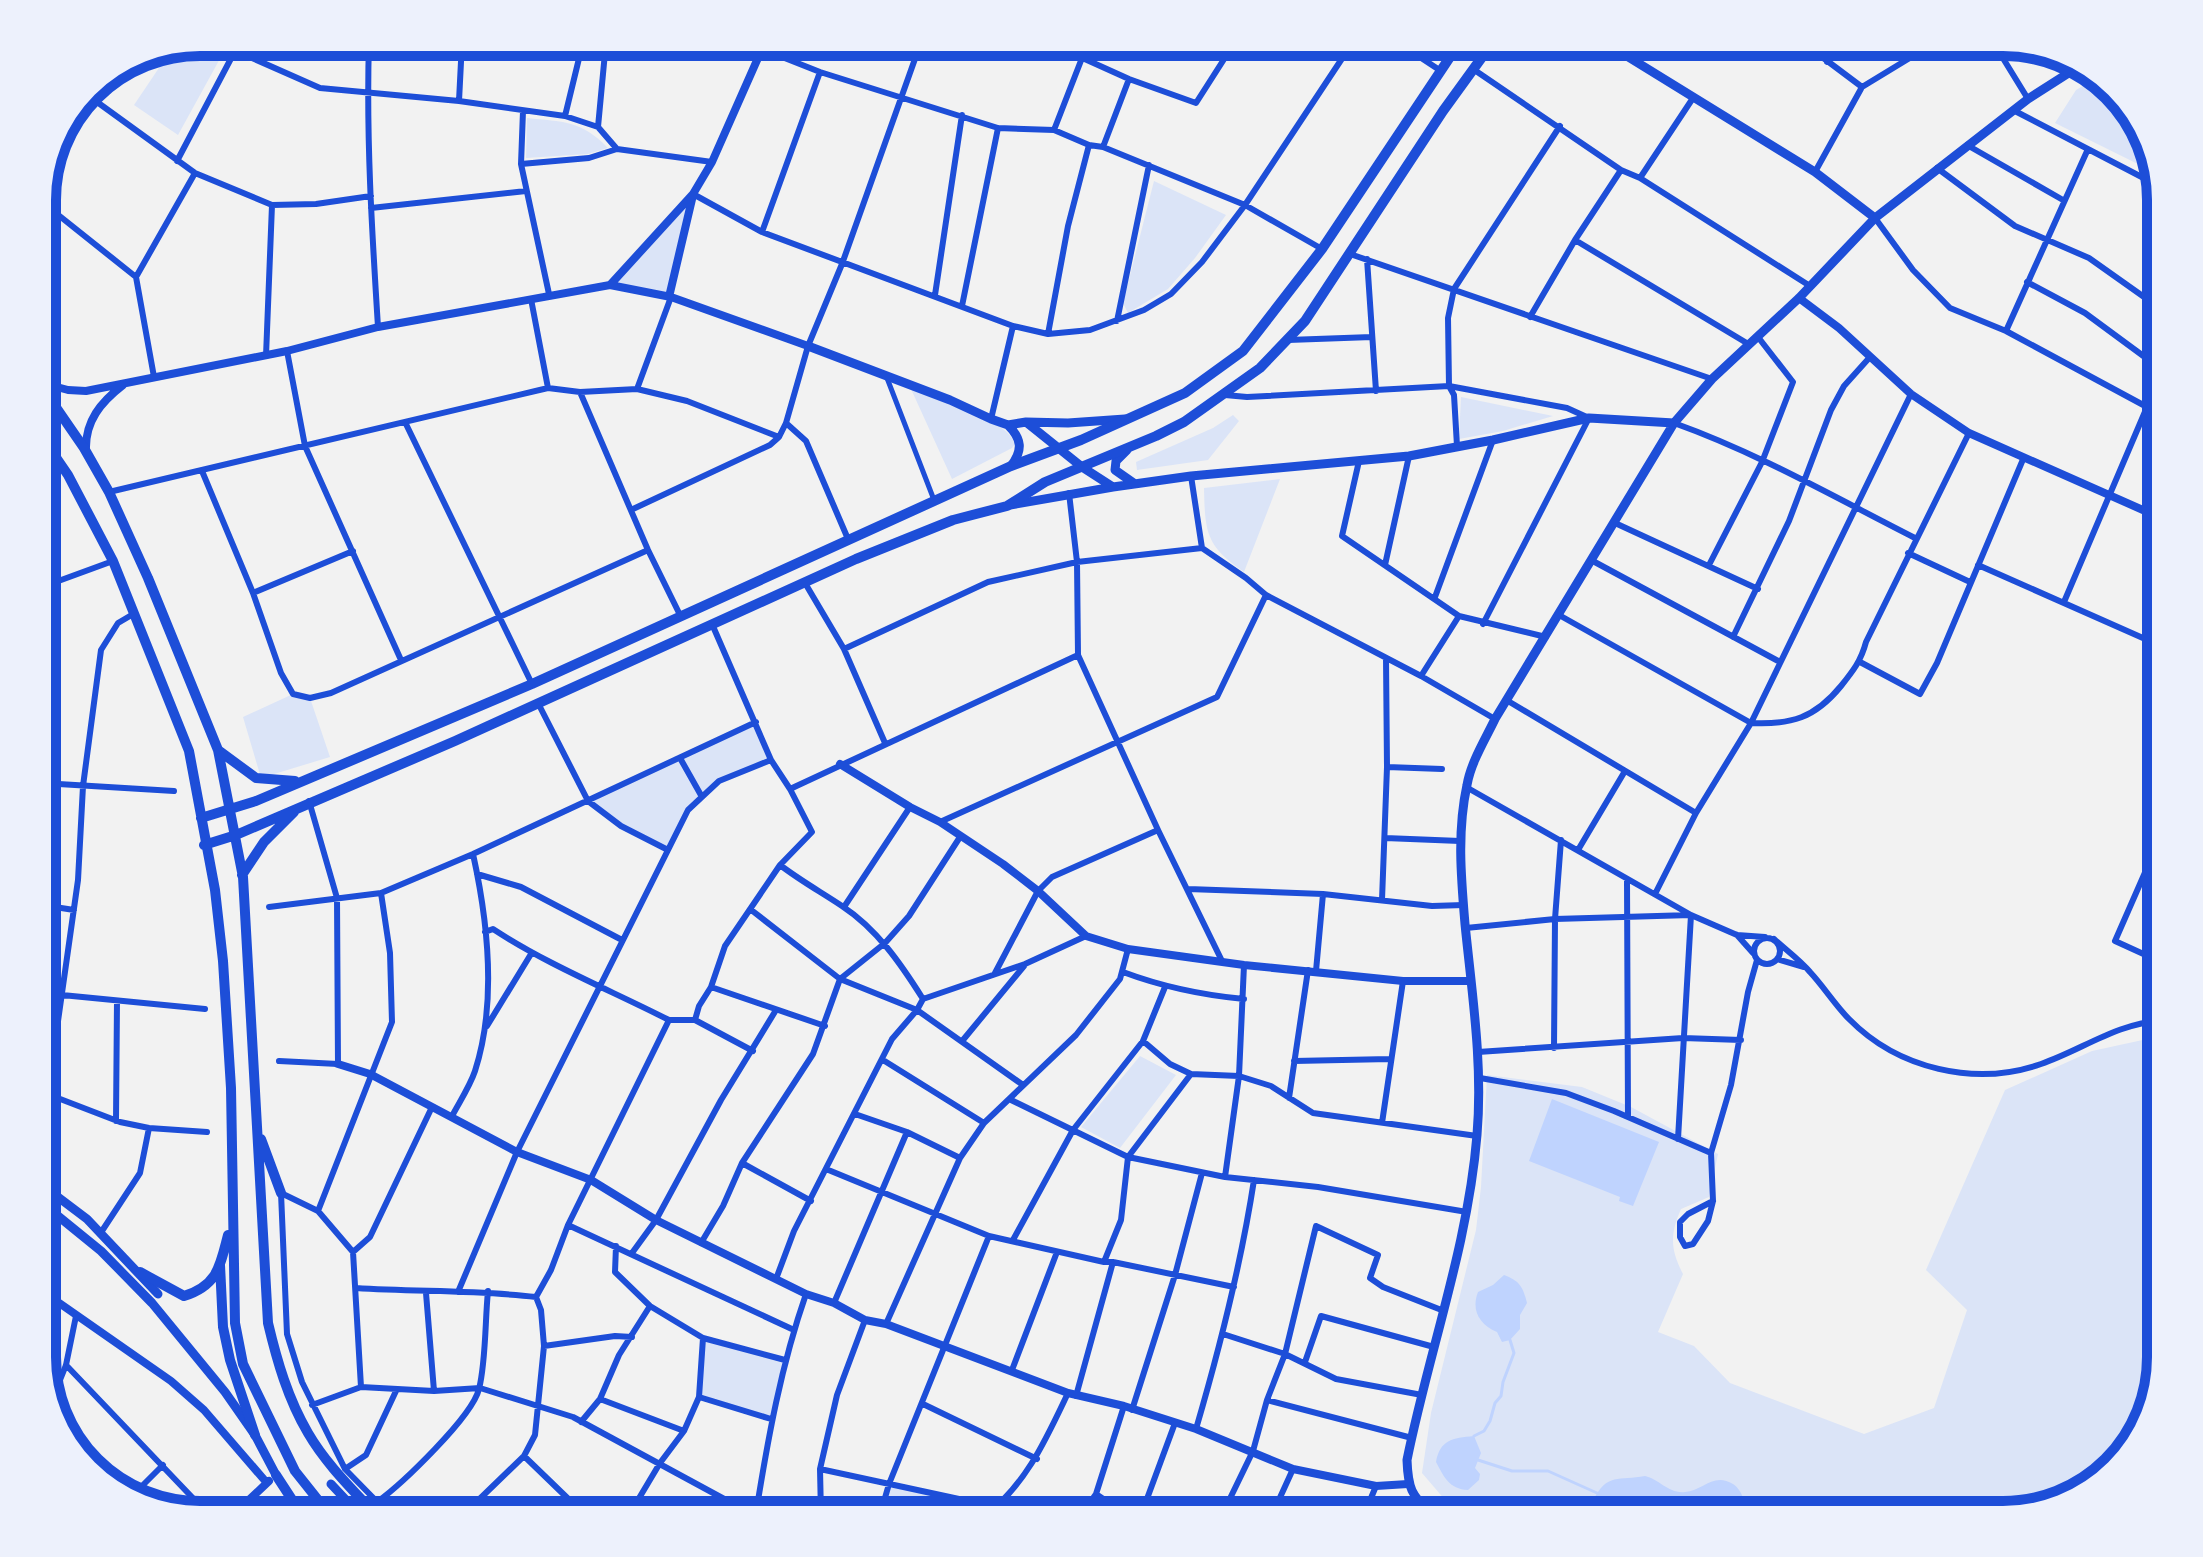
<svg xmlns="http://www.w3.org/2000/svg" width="2203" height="1557" font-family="Figtree,sans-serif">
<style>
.green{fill:#dbe4f7}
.water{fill:#bfd3fe}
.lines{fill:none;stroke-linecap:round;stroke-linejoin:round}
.stream{stroke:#bfd3fe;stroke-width:3}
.pedestrian{stroke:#1d4ed8;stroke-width:5}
.minor{stroke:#1d4ed8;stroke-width:6}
.tertiary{stroke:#1d4ed8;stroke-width:8}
.secondary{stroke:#1d4ed8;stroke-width:9}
.primary{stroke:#1d4ed8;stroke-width:10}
.rim{fill:none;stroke:#1d4ed8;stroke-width:10}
</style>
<rect width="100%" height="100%" fill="#f2f2f2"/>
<path class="green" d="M200 42 222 55 178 135 134 105 173 47Z
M2100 76 2144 130 2154 172 2055 123 2076 90Z
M527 118C563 122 581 120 608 148L588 154 526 158Z
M1154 181 1226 215 1195 258 1168 289 1128 313 1123 303Z
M693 194 669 297 610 285Z
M911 389C937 399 1007 418 1015 444L1012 448 952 479Z
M1461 397 1553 416 1503 431 1459 439Z
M1233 415 1239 421 1208 460 1137 470 1136 462 1213 428Z
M1280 479 1244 572C1206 546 1205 533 1204 488Z
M293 694 310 698 330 757 261 778 243 717Z
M756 722 771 760 719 781 688 810 668 850 621 826 588 801Z
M2161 1036V1357L2129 1453 2073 1498 2002 1515H1458L1422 1473 1431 1413 1476 1230 1481 1187 1487 1075 1582 1087 1631 1107 1718 1154 1709 1197 1681 1209C1670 1234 1670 1249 1683 1274L1658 1332 1694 1346 1730 1383 1864 1434 1934 1408 1967 1310 1926 1270 2005 1090 2092 1051Z
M1140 1056 1176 1075 1120 1148 1081 1127Z
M703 1338 785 1360 771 1419 699 1397Z
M889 1484 996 1507 986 1515H880Z"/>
<path class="water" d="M1552 1099 1659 1142 1633 1206 1619 1201 1620 1197 1529 1161Z
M1504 1275C1520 1281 1523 1287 1527 1303L1520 1315V1329L1510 1340 1502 1342 1497 1332C1479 1324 1471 1310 1478 1292L1493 1285Z
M1474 1436 1481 1453 1475 1468 1480 1474 1479 1480 1468 1490C1449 1489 1444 1477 1436 1462 1440 1440 1452 1438 1474 1436Z
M1645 1476C1659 1479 1669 1494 1685 1492 1703 1491 1713 1472 1733 1484 1745 1492 1743 1507 1753 1515H1600L1593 1501C1607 1472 1619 1481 1645 1476Z"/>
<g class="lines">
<path class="stream" d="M1474 1436 1484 1431 1490 1421 1495 1403 1501 1396 1503 1382 1514 1353 1510 1340
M1478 1460 1512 1471H1548L1597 1493"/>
<path class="pedestrian" d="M887 378 934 500"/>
<path class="minor" d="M224 42 252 58 320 88 459 101 565 116 598 127 617 149 712 162
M369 42C366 137 372 232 378 327
M1047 42 1129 79 1196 103 1235 42
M1397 42 1441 71
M1802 42 1862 87
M1993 42 2028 99
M762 49 820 72 998 128 1054 130 1089 145 1103 147 1245 205 1322 249
M1827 62 1834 42
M1473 69 1621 170 1640 178 1810 286
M86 94 195 173 272 205 316 204 371 196
M459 101 462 42
M2013 110 2157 185
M523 111 521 164 549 294
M565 116 583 42
M598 127 606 42
M1054 130 1082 58
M1967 145 2063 200
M1103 147 1129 79
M177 161 236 49
M521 164 589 158 617 149
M1937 168 2015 226 2089 258 2161 309
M1815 172 1862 87 1936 42
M1640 178 1693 98
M693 194 762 232 1013 326 1048 334 1090 330 1144 310 1171 294 1202 262 1245 205 1353 42
M42 202 136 277
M371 208 526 191
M1875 218 1913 270 1950 308 2006 331 2147 407
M762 232 820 72
M1575 240 1750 345
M1350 254 1712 379
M1367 259 1376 391
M2027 282 2085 313 2161 369
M935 295 962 115
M531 299 548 388
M962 306 998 128
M1530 317 1575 240 1621 170
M1117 321 1149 165
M2006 331 2088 149
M1048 334 1068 226 1089 145
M1288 340 1372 337
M287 351 305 446 401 660
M266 356 272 205
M154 377 136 277 195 173
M637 389 671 297
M580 392 648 550 681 617
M1225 395 1247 397 1449 386 1567 408 1589 418 1483 624
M991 419 1013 326
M405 422 532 684
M786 423 806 441 848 539
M1674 423C1758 453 1836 498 1915 538
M1457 446 1454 395 1449 386 1448 318 1454 289 1560 126
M1359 461 1342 536 1459 616 1546 637
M202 471 253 593 281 673 293 694 310 698 331 693 648 550
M1191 476 1202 548 1246 578 1266 595 1421 676 1495 719
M109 492 548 388 580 392 637 389 687 401 779 437
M1069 493 1077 562 1078 655 1158 830 1222 961
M633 509 770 445 779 437 786 423 808 346 842 264 921 42
M1615 523 1758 589
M1908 553 1970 582
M1591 560 1780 662
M1385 565 1409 456
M1709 565 1762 462 1793 382 1758 337
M1978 565 2161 646
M805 583 844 649 885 743
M42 587 113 561
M253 593 353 551
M1435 597 1493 440
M2064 602 2147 407 2161 385
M1559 615 1751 723C1791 725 1815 718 1841 686 1853 671 1861 661 1866 642L1969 433
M1733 637 1789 521 1831 410 1844 386 1870 357
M844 649 988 582 1077 562 1202 548
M1386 658 1387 767
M1860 662 1920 694 1937 663 2024 457
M1421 676 1459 616
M1508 701 1696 813
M538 703 588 801 621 826 668 850
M680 758 702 797
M42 783 174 791
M1466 787 1691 915 1737 935 1765 937
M790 789 1078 655
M940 822 1217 697 1266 595
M2161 836 2115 941 2161 962
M1385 838 1460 841
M1578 850 1625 771
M780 865C801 881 821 892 842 906 877 929 901 964 923 999
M477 874 521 887 622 940
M1627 879 1628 1117
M1188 889 1323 894 1432 906 1464 905
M1655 894 1696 813 1751 723 1911 394
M1382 900 1387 767 1442 769
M42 905 74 910
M269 907 381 893 473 854 756 722
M844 907 910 807
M750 909 840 979 917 1010 1023 1085
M1466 928 1555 919 1691 915 1678 1139
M485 932 493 929C548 965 610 990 669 1020
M1737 935 1753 953
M1754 951a13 13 0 1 1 26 0a13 13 0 1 1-26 0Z
M1774 939C1786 950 1800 960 1810 972 1824 987 1835 1005 1849 1019 1898 1069 1975 1087 2041 1064 2082 1050 2117 1023 2161 1021
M1777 959 1804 967
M1316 971 1323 894
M1123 972C1163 987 1201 995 1244 999
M995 973 1038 891 1052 877 1158 830
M711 987 825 1026
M42 990 62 995 205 1009
M695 1020 753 1051
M487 1026 531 954
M963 1040 1024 966
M1143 1041 1170 1064 1191 1074 1239 1076 1271 1086 1313 1113 1477 1136
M1554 1048 1555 919 1561 840
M1478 1052 1683 1038 1741 1040
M883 1060 984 1123
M279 1061 338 1064 337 898 309 801
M1294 1061 1390 1059
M1480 1078 1566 1093 1614 1111 1711 1153
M42 1092 120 1122 149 1128 207 1132
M1289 1098 1308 970
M1011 1100 1128 1157 1225 1177 1318 1187 1467 1212
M855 1114 907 1132 960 1158
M452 1116C460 1101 470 1086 475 1071 497 1003 488 922 473 854
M116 1121 117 1001
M1382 1123 1403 981
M42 1134 78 880 83 786 101 650 118 623 135 613
M742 1163 811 1201
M826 1169 989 1236 1104 1262
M1225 1177 1239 1076 1244 965
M1713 1201 1688 1214 1680 1222V1237L1685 1246 1693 1244 1708 1221 1713 1201 1711 1153 1731 1085 1748 992 1757 960
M318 1211 392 1022 390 953 381 893
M568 1225 794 1330
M100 1234 140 1173 149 1128
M1013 1240 1073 1130 1143 1041 1165 987
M701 1243 723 1206 742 1163 813 1054 840 979 885 943 909 916 960 837
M616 1246 615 1272 650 1306 703 1338 785 1360
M353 1252 318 1211 281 1193 287 1334 302 1382 345 1469 390 1515
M632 1253 656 1220 721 1100 776 1010
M1113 1262 1234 1287
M776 1279 794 1231 892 1039 917 1010 923 999 1025 964 1086 936
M356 1288C417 1292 477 1290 536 1297
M458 1292 517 1152 688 810 719 781 771 760
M426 1293 434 1391
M834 1303 907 1132
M886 1324 960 1158 984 1123 1076 1035 1120 979 1128 949
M1223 1334 1285 1354 1336 1379 1422 1395
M544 1346 615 1336 632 1337
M1305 1362 1321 1316 1434 1347
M66 1365 209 1515
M1012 1370 1057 1252
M361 1387 353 1252 370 1237 432 1107
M1076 1396 1113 1262H1104L1121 1220 1128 1157 1191 1074
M699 1397 771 1419
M600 1399 684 1431
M52 1400 66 1365 76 1316
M1267 1400 1412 1438
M923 1404 1037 1459
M312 1405 361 1387 434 1391 480 1388 573 1417 739 1507 767 1515
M1132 1410 1175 1275 1202 1173
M581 1422 600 1399 619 1355 650 1306
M1196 1429C1220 1347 1241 1265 1254 1180
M524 1456 585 1515
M345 1469 366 1455 396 1391
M820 1469 996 1507
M135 1493 163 1465
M1096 1494 1127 1515
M377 1502C402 1484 472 1417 479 1389 486 1362 485 1320 488 1291
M756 1513C768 1438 781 1366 806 1294
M463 1515 524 1456 535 1435 544 1346 541 1310 536 1297 551 1270 568 1225 669 1020H695L699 1006 711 987 725 946 780 865 812 832 790 789 771 760 712 624
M629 1515 660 1463 684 1431 699 1397 703 1338
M726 1515 732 1503
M821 1515 820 1469 837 1395 865 1320
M880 1515 889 1484 989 1236
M986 1515C1027 1483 1046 1439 1068 1393
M1081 1515 1096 1494 1124 1406
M1141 1515 1175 1423
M1222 1515 1253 1451 1267 1400 1285 1354 1316 1226 1378 1255 1370 1278 1383 1287 1444 1311
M1272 1515 1293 1469
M1364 1515 1376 1486"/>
<path class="tertiary" d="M743 42 762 49
M610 285 693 194 712 162 765 42
M669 297 693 195
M1799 298 1839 328 1911 394 1969 433 2161 518
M42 383 68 390 86 391 287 351 378 327 610 285 671 297 808 346
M86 450C85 421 101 402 123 385
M840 764 910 807 940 822 1003 864 1038 891 1086 936 1128 949 1244 965 1403 981H1470
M338 1064 370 1074 517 1152 591 1180 656 1220 806 1294 834 1303 865 1320 886 1324 1068 1393 1124 1406 1196 1429 1293 1469 1376 1486 1408 1484
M42 1291 171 1381 204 1410 267 1483
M233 1515 269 1481
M270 1515 290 1500"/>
<path class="secondary" d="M1604 42 1815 172 1875 218
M808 346 950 400 991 419 1008 425 1026 422 1082 467 1113 487 1191 476 1409 456 1493 440 1589 418 1674 423
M1026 422 1068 423 1125 419
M1008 425C1022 439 1023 450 1011 466
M1127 450 1116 461 1115 470 1135 484
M1010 505 1113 487
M42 1185 87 1219 158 1294
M42 1203 101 1251 152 1303 225 1392 255 1435 276 1475
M331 1484 360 1515
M1432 1515C1411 1495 1408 1488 1407 1460 1429 1351 1468 1246 1477 1135 1483 1064 1472 994 1465 924 1461 877 1457 831 1467 785 1471 762 1485 740 1495 719L1674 423 1712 379 1799 298 1875 218 2028 99 2078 67"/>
<path class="primary" d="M42 387 84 448 109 492 148 578 218 750 243 877 268 1323C277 1361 288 1399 308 1433 326 1464 352 1489 376 1515
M42 437 68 475 113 561 189 751 215 890 223 961 231 1088 235 1323 243 1364 295 1471 330 1515
M218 750 256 778 295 781
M201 818 256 801 532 684 1011 466 1081 440 1185 393 1243 351 1322 249 1460 42
M204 845 236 835 455 741 856 559 953 520 1007 506 1045 482 1156 436 1184 422 1260 368 1305 321 1443 111 1493 42
M242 875 264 842 294 812
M261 1139 281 1193
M220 1265 223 1327 230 1360 255 1435
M140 1272 184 1296C218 1285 220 1266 228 1235
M276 1475 302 1515"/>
</g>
<path d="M0 0H2203V1557H0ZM200 56H2003A144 144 0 0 1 2147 200V1357A144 144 0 0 1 2003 1501H200A144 144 0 0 1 56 1357V200A144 144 0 0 1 200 56Z" fill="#edf1fc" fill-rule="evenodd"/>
<path class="rim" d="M200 56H2003A144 144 0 0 1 2147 200V1357A144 144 0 0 1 2003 1501H200A144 144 0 0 1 56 1357V200A144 144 0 0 1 200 56Z"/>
</svg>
